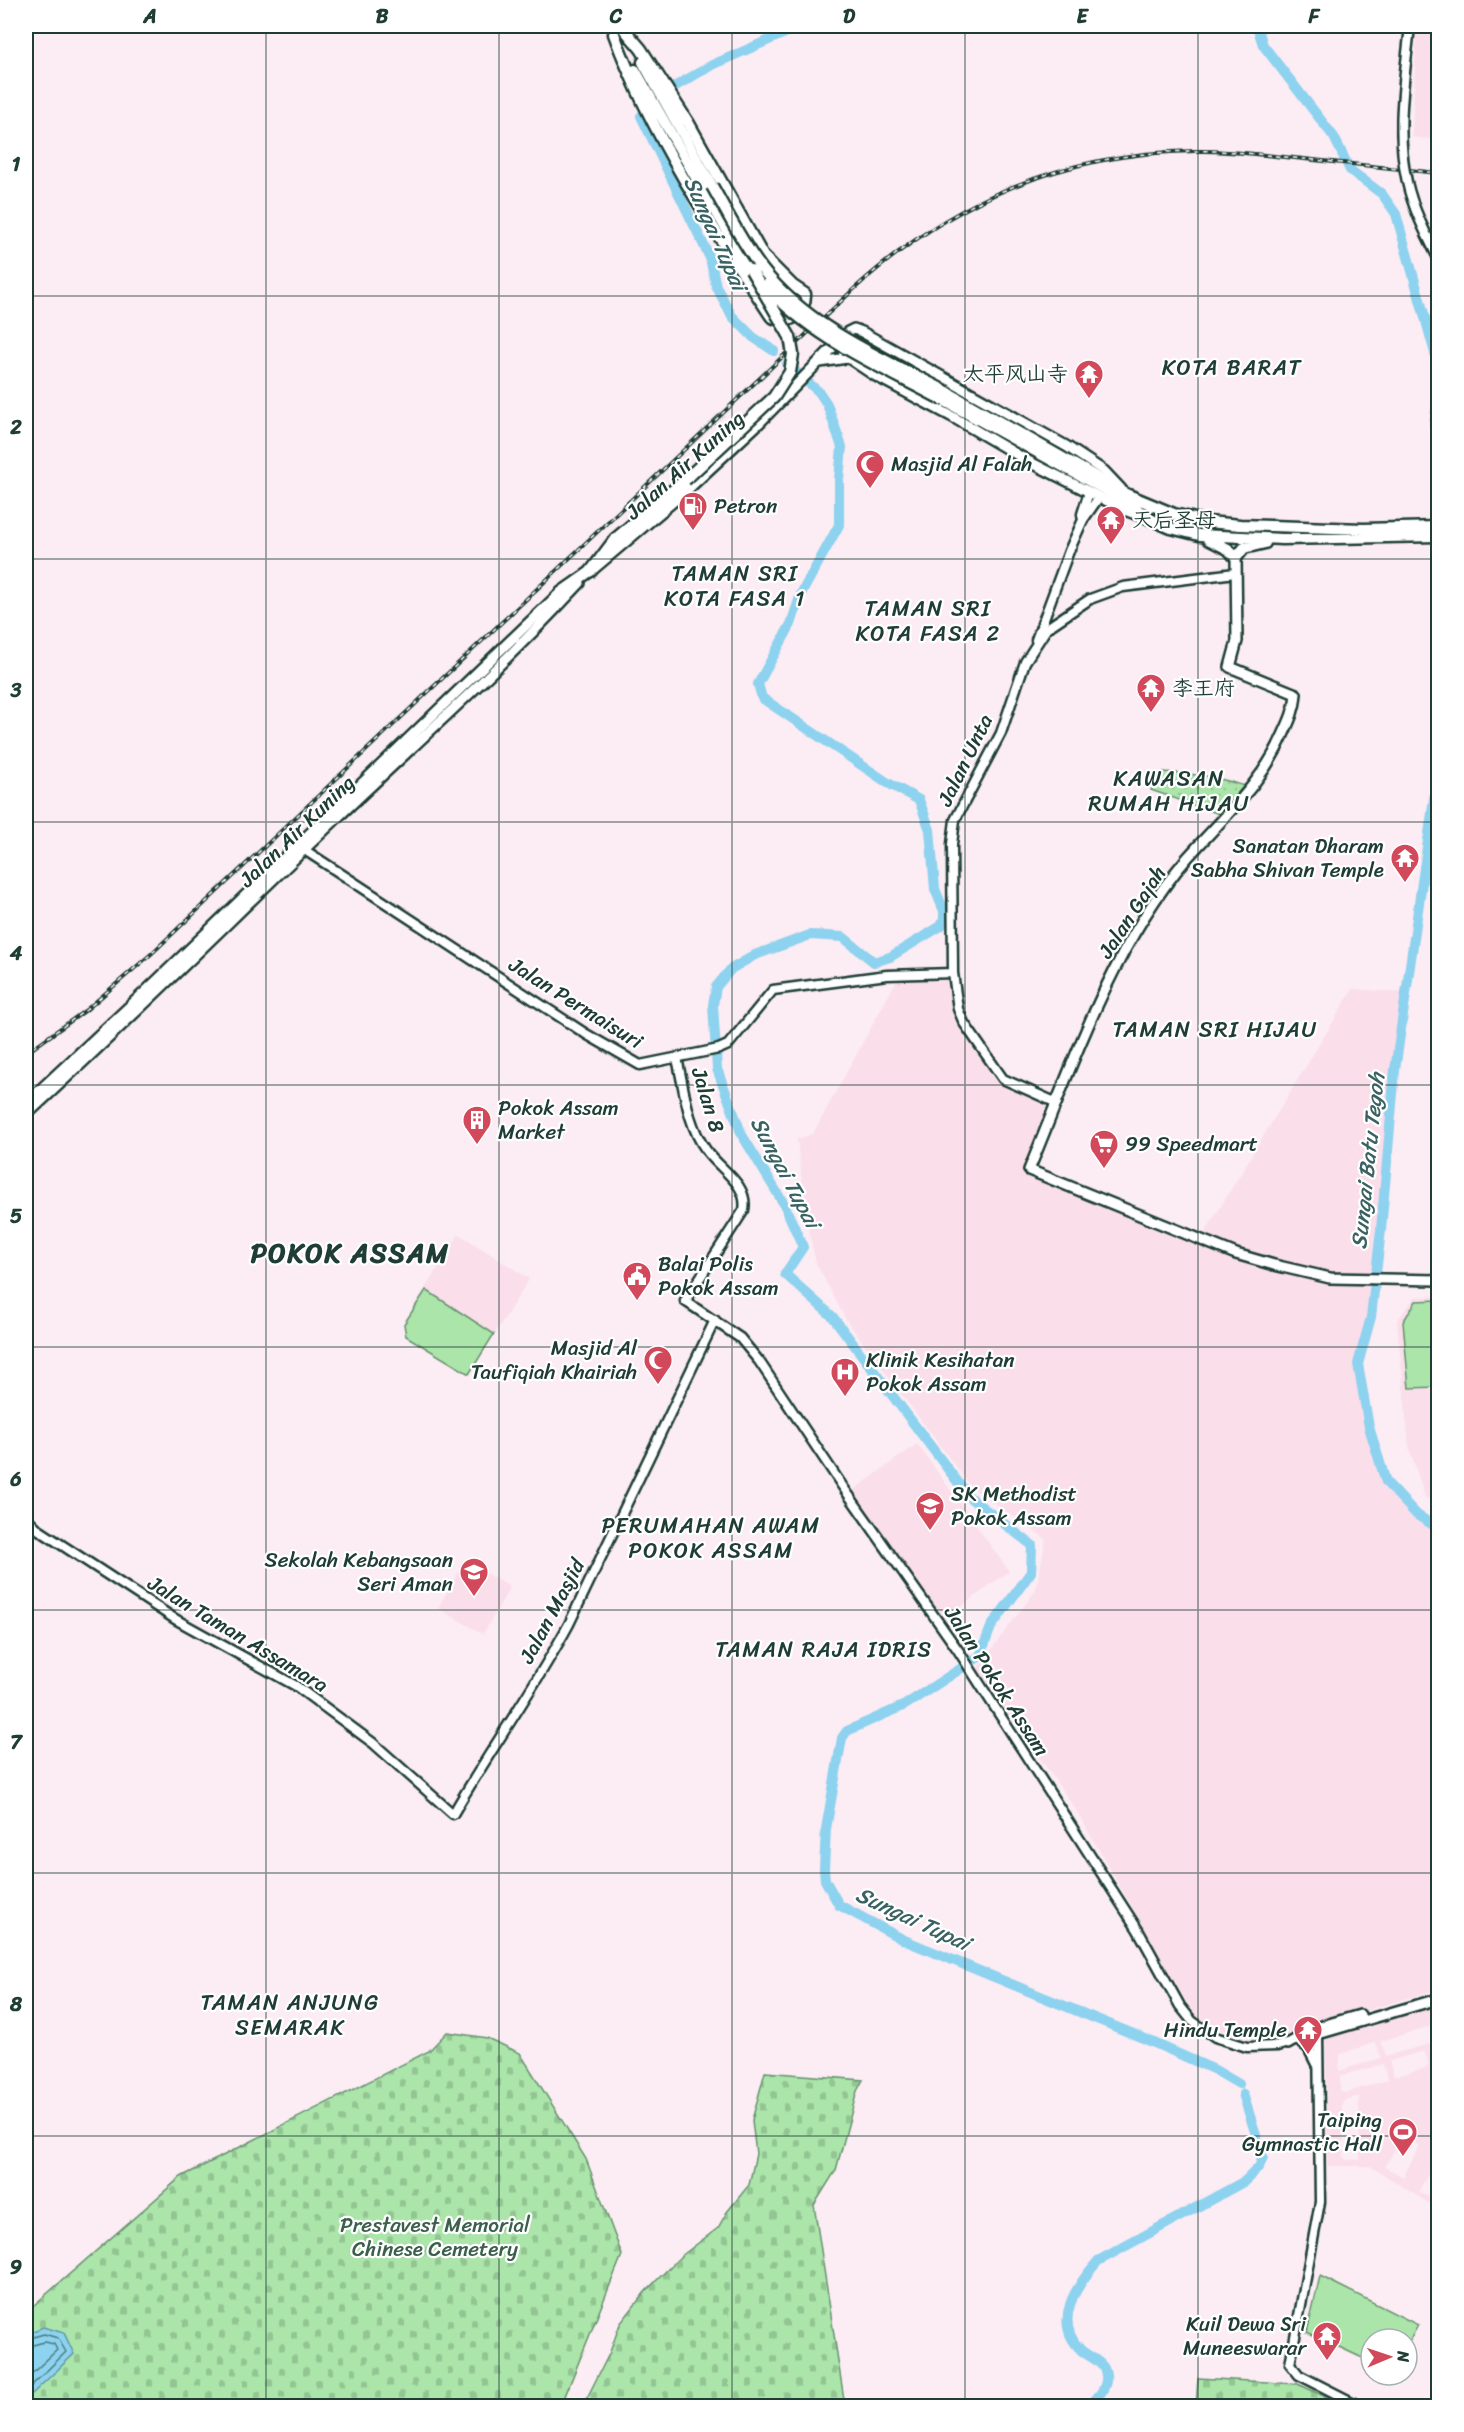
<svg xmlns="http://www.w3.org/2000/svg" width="1464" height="2432" font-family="Sriracha,'LXGW WenKai TC',sans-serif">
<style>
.built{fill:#fadeea;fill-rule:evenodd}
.grass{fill:#abe5aa;stroke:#65916f;stroke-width:1.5}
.cemetery{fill:url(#cemetery-stones);stroke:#65916f;stroke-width:1.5}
.park{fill:url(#park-dots);stroke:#65916f;stroke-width:1.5}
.water{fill:#8dd2ef;stroke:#6196a4;stroke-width:1.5}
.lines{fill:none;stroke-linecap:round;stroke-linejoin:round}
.shore{stroke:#4b797f;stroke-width:1.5}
.river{stroke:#8dd2ef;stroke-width:10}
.tertiary-casing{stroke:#1f3d34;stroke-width:13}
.secondary-casing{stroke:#1f3d34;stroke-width:14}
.primary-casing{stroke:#1f3d34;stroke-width:15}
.tertiary{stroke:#fff;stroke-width:8}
.secondary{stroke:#fff;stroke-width:9}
.primary{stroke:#fff;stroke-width:10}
.rail-casing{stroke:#1f3d34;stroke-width:4}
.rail{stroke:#fff;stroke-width:1.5;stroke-dasharray:4.5;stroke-linecap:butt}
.tertiary-bridge-casing{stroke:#1f3d34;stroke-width:13;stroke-linecap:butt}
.primary-bridge-casing{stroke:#1f3d34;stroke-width:15;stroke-linecap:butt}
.tertiary-bridge{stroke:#fff;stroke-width:8}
.primary-bridge{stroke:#fff;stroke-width:10}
.grid{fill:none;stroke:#1f3d34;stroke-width:1.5;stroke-opacity:0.55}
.labels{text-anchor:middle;stroke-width:4.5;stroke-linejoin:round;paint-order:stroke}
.poi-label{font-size:21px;fill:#1f3d34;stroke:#fff;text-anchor:start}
.street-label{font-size:21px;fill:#1f3d34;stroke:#fff}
.park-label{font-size:21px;fill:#3b5f4c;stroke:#fff}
.water-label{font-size:22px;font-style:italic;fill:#3a6263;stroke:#fff}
.neighbourhood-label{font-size:22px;letter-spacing:1.5px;fill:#1f3d34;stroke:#fff}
.district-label{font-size:27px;font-weight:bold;letter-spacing:1.5px;fill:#1f3d34;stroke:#fff}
.neatline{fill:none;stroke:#1f3d34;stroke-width:2}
.grid-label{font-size:20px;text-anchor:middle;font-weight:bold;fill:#1f3d34}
</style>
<defs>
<pattern id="cemetery-stones" width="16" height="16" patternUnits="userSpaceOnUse" patternTransform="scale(1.5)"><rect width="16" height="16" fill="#abe5aa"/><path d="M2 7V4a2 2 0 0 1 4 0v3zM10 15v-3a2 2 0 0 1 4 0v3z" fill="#93c593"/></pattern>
<pattern id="park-dots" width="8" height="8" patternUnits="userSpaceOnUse" patternTransform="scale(1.5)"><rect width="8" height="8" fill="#abe5aa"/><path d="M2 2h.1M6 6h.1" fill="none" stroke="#93c593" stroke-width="1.8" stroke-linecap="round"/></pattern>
</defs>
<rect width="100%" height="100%" fill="#fcecf3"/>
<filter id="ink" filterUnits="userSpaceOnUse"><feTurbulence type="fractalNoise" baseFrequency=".0167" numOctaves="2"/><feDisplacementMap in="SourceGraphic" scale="12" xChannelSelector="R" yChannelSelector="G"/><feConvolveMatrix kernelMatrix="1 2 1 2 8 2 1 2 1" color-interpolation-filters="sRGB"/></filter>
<g filter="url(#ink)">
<path class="built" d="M1417 26H1438V140L1412 137Z
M948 977 953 1006 997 1076 1050 1101 1030 1169 1201 1239 1353 989 1406 993 1361 1361 1384 1485 1414 1515 1438 1529V1989L1264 2041 1232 2034 1202 2022 1187 2003 1075 1808 977 1669 1036 1590 1046 1539 971 1487 847 1321 816 1263 807 1222 797 1139 813 1134 897 980Z
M459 1234 529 1279 469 1375 405 1336 403 1324Z
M1438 1296V1504L1425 1497 1409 1447 1397 1321 1415 1297Z
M917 1444 1009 1571 943 1620 850 1493Z
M465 1561 510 1587 483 1634 438 1608Z
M1438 2001V2031L1437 2027 1431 2026 1381 2041 1386 2056 1437 2042 1438 2035V2156L1418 2192 1430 2198 1435 2197 1438 2191V2209L1370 2166H1327L1326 2034ZM1376 2042 1381 2058 1339 2071 1340 2054ZM1424 2051 1429 2064 1428 2067 1394 2077 1389 2061ZM1383 2064 1388 2080 1345 2093 1340 2091V2076ZM1359 2096 1360 2160H1346L1343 2157 1342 2103 1345 2100ZM1402 2136 1420 2146 1403 2177 1385 2167Z"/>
<path class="grass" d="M426 1290 494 1334 469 1374 406 1336 404 1324Z
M1438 1300V1387L1409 1388 1403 1322 1416 1301Z
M1320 2276 1418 2325 1407 2346V2339H1371V2362L1307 2332Z"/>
<path class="cemetery" d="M447 2032 487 2038 520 2053 586 2159 622 2255 561 2406H26V2312L181 2177 429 2051Z
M765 2072 863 2080 857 2091 836 2170 814 2205 845 2406H583L610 2352 620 2324 645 2292 680 2257 718 2228 727 2212 749 2185 756 2154 752 2120Z
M1198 2378 1298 2384 1346 2406H1196Z"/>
<path class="park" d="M1163 772C1192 773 1218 777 1245 786L1219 814 1151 790 1158 774Z"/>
<path class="water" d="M43 2327 64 2333 74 2354 32 2394 26 2392V2334Z"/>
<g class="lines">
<path class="shore" d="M26 2339 44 2334 58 2338 66 2352 31 2386 26 2387
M26 2347 44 2342 54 2344 57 2350 26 2379"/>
<path class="river" d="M1257 26 1263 45 1334 137 1350 170 1382 194 1396 214 1438 364
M674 87 712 65 801 26
M641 116 710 258 716 286 732 316 753 337 774 351
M787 364 819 392 827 404 842 447 839 479V525L801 594 791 624 758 684 762 698 888 783 919 800 930 830 935 889 944 911V918L941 926 890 957 874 962 843 937 810 935 755 955 731 969 716 987 713 1005 717 1069 742 1135 784 1204 803 1247 785 1274 833 1317 969 1497 1032 1545 1031 1572 991 1627 980 1656 905 1705 847 1731 842 1738 826 1829 824 1869 825 1880 839 1905 904 1940 1143 2038 1215 2070 1239 2084
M1438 397 1434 425 1438 432
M1438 771 1395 1070 1381 1230 1371 1317 1358 1364 1369 1427 1386 1482 1417 1515 1438 1528
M1089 2406C1097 2398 1108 2388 1106 2375 1105 2362 1090 2358 1081 2350 1051 2321 1077 2285 1098 2261L1245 2181 1259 2167 1263 2157 1243 2094"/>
<g class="tertiary-casing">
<path id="tertiary" d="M1083 520 1082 514 1089 492
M1036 640 1069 551 1083 520 1099 497
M300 847 586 1034 640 1065 719 1049 728 1045 773 990 887 975 953 973
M677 1058C684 1088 687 1124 706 1150 719 1169 749 1184 744 1210L685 1301 740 1338 759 1361 843 1487 958 1650 1138 1930 1180 2006 1192 2021 1215 2037 1247 2047 1278 2046 1318 2034 1320 2202 1290 2364 1299 2375 1360 2406
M1057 1103 1003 1079 964 1023 958 1009 953 973 952 844 955 820 1001 733 1025 662 1047 628 1090 599 1123 587 1235 573
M26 1517 39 1530 175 1619 296 1686 373 1743 453 1814C490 1750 534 1689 569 1624L715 1320
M1298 2041 1308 2048 1316 2064"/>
</g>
<g class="secondary-casing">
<path id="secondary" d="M841 341 844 355 874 375 951 416 1028 461 1125 510 1143 517
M820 362 847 358
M1236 558 1237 641 1230 667 1296 694C1295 709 1290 720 1284 733 1265 778 1232 809 1199 845 1117 931 1074 1062 1029 1170L1236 1254 1274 1265 1330 1278 1438 1280
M26 1103 147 990 561 592 591 571 688 489 759 423 848 332 854 329 862 332 1066 446 1104 471 1121 489
M26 1115C132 1018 234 916 338 817 420 739 504 665 580 583
M1318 2034 1438 1999
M1288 2044 1315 2028 1360 2015"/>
</g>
<g class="primary-casing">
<path id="primary" d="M614 34C650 133 713 229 771 316 788 328 806 313 805 294L793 286 763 256 688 122 641 49 624 29
M643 62 712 186
M635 70 699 183 751 270
M947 392 1126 494 1174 514 1208 522 1240 525 1364 529 1438 527
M943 400 1129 503 1148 518 1171 528 1199 535 1282 539 1438 536
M1208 539 1228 549 1236 558 1244 548 1265 543
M591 571 615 539 685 480"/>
</g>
<use href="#tertiary" class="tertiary"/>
<use href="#secondary" class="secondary"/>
<use href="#primary" class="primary"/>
<g class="rail-casing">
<path id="rail" d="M26 1053 86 1010 150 955 854 289C952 200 1062 153 1195 151 1225 150 1255 154 1285 157 1336 162 1387 168 1438 173"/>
</g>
<use href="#rail" class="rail"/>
<g class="tertiary-bridge-casing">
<path id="tertiary-bridge" d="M1410 26C1405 77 1395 130 1407 182 1413 209 1426 234 1438 258"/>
</g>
<g class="primary-bridge-casing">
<path id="primary-bridge" d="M712 186C728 214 742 243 762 269 808 328 882 358 947 392
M765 285C812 338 882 367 943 400
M685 480 774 397 790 372 793 354 790 337 751 270"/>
</g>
<use href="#tertiary-bridge" class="tertiary-bridge"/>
<use href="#primary-bridge" class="primary-bridge"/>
</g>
</g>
<path class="grid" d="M266 26V2406M499 26V2406M732 26V2406M965 26V2406M1198 26V2406M26 296H1438M26 559H1438M26 822H1438M26 1085H1438M26 1347H1438M26 1610H1438M26 1873H1438M26 2136H1438"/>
<defs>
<g id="temple-pin" transform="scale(1.5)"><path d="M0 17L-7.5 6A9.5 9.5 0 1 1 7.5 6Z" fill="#d1495b" stroke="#fff"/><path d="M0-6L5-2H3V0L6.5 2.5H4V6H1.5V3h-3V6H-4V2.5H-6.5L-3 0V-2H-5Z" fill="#fff"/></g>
<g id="mosque-pin" transform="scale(1.5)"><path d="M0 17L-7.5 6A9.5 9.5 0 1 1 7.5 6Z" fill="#d1495b" stroke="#fff"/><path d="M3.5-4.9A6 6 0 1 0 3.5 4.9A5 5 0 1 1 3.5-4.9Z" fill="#fff"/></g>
<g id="fuel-pin" transform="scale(1.5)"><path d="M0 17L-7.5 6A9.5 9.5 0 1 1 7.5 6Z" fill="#d1495b" stroke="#fff"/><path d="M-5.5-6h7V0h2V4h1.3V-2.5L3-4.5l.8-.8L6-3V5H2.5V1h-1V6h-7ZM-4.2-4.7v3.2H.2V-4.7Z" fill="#fff"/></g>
<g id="building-pin" transform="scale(1.5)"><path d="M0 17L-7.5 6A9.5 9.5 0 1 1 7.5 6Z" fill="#d1495b" stroke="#fff"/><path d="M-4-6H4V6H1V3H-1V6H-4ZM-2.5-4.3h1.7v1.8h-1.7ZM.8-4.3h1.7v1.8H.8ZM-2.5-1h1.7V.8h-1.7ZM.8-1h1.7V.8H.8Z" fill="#fff"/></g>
<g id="supermarket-pin" transform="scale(1.5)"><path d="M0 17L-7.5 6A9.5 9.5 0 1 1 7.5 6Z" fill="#d1495b" stroke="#fff"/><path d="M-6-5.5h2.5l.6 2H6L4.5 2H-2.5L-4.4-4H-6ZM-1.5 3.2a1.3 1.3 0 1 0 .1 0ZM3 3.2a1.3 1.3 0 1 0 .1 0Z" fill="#fff"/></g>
<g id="civic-pin" transform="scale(1.5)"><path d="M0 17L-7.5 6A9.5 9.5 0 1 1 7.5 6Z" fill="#d1495b" stroke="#fff"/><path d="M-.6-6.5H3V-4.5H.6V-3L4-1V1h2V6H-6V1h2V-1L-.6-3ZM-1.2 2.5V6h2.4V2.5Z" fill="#fff"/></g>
<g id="hospital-pin" transform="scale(1.5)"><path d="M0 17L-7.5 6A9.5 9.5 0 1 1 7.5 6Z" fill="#d1495b" stroke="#fff"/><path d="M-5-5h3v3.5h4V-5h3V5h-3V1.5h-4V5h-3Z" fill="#fff"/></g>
<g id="school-pin" transform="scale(1.5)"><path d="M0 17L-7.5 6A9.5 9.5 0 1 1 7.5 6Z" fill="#d1495b" stroke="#fff"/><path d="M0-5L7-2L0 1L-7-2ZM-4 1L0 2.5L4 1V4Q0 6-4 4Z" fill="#fff"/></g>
<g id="stadium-pin" transform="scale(1.5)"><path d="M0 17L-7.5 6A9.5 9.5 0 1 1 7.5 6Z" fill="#d1495b" stroke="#fff"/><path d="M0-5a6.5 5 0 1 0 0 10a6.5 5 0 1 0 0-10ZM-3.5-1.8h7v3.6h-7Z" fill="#fff"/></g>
</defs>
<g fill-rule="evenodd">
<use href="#temple-pin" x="1089" y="374"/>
<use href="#mosque-pin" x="870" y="464"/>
<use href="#fuel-pin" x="693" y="506"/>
<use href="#temple-pin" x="1111" y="520"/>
<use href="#temple-pin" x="1151" y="688"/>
<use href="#temple-pin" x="1405" y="858"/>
<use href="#building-pin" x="477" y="1120"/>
<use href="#supermarket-pin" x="1104" y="1144"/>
<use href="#civic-pin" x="637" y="1276"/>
<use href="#mosque-pin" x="658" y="1360"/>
<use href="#hospital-pin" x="845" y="1372"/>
<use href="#school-pin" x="930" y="1506"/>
<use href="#school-pin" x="474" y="1572"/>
<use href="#temple-pin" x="1308" y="2030"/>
<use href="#stadium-pin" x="1403" y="2132"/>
<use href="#temple-pin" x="1327" y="2336"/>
</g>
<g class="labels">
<g class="poi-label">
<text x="1068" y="381" text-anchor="end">太平风山寺</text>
<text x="891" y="471">Masjid Al Falah</text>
<text x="714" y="513">Petron</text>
<text x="1132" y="527">天后圣母</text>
<text x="1172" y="695">李王府</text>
<text x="1384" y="853" text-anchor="end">Sanatan Dharam<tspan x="1384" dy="24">Sabha Shivan Temple</tspan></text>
<text x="498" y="1115">Pokok Assam<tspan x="498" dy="24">Market</tspan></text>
<text x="1125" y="1151">99 Speedmart</text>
<text x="658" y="1271">Balai Polis<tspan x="658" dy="24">Pokok Assam</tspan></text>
<text x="637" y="1355" text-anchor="end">Masjid Al<tspan x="637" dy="24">Taufiqiah Khairiah</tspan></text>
<text x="866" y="1367">Klinik Kesihatan<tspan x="866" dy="24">Pokok Assam</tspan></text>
<text x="951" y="1501">SK Methodist<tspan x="951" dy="24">Pokok Assam</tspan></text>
<text x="453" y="1567" text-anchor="end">Sekolah Kebangsaan<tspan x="453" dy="24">Seri Aman</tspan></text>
<text x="1287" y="2037" text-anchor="end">Hindu Temple</text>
<text x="1382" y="2127" text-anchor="end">Taiping<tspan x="1382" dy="24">Gymnastic Hall</tspan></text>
<text x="1306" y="2331" text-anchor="end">Kuil Dewa Sri<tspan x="1306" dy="24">Muneeswarar</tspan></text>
</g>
<g class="street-label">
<text transform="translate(685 465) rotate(-42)" y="7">Jalan Air Kuning</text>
<text transform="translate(965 760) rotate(-64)" y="7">Jalan Unta</text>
<text transform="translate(297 831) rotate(-44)" y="7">Jalan Air Kuning</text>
<text transform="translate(1132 912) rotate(-57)" y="7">Jalan Gajah</text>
<text transform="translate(576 1003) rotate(32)" y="7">Jalan Permaisuri</text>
<text transform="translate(708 1100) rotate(73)" y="7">Jalan 8</text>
<text transform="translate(552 1611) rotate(-62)" y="7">Jalan Masjid</text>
<text transform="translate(238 1634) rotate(31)" y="7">Jalan Taman Assamara</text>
<text transform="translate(997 1681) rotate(57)" y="7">Jalan Pokok Assam</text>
</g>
<g class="park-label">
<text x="435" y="2232">Prestavest Memorial<tspan x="435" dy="24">Chinese Cemetery</tspan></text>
</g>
<g class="water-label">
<text transform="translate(716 233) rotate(66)" y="8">Sungai Tupai</text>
<text transform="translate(1367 1161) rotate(-84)" y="8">Sungai Batu Tegoh</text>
<text transform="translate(786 1172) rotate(62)" y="8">Sungai Tupai</text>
<text transform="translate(913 1918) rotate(25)" y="8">Sungai Tupai</text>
</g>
<g class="neighbourhood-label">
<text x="1232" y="375">KOTA BARAT</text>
<text x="735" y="581">TAMAN SRI<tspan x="735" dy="25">KOTA FASA 1</tspan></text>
<text x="928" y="616">TAMAN SRI<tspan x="928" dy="25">KOTA FASA 2</tspan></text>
<text x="1169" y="786">KAWASAN<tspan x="1169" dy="25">RUMAH HIJAU</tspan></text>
<text x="1215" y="1037">TAMAN SRI HIJAU</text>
<text x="711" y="1533">PERUMAHAN AWAM<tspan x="711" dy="25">POKOK ASSAM</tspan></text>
<text x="824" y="1657">TAMAN RAJA IDRIS</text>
<text x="290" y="2010">TAMAN ANJUNG<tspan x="290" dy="25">SEMARAK</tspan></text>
</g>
<g class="district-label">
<text x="350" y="1262">POKOK ASSAM</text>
</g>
</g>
<rect width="1464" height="2432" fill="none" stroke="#fff" stroke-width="66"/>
<g transform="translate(1389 2357) rotate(88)"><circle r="28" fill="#ffffff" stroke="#a5b1ae" stroke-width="1.5"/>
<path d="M0-4.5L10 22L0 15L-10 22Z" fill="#d1495b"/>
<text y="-9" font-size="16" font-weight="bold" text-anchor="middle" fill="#1f3d34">N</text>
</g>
<rect x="33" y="33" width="1398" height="2366" class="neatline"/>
<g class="grid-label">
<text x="150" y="23">A</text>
<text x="382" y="23">B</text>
<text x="616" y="23">C</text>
<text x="849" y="23">D</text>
<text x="1082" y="23">E</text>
<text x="1314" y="23">F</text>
<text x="16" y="171">1</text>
<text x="16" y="434">2</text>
<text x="16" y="697">3</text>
<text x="16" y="960">4</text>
<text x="16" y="1223">5</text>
<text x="16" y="1486">6</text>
<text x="16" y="1749">7</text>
<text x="16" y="2011">8</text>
<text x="16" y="2274">9</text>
</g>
</svg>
